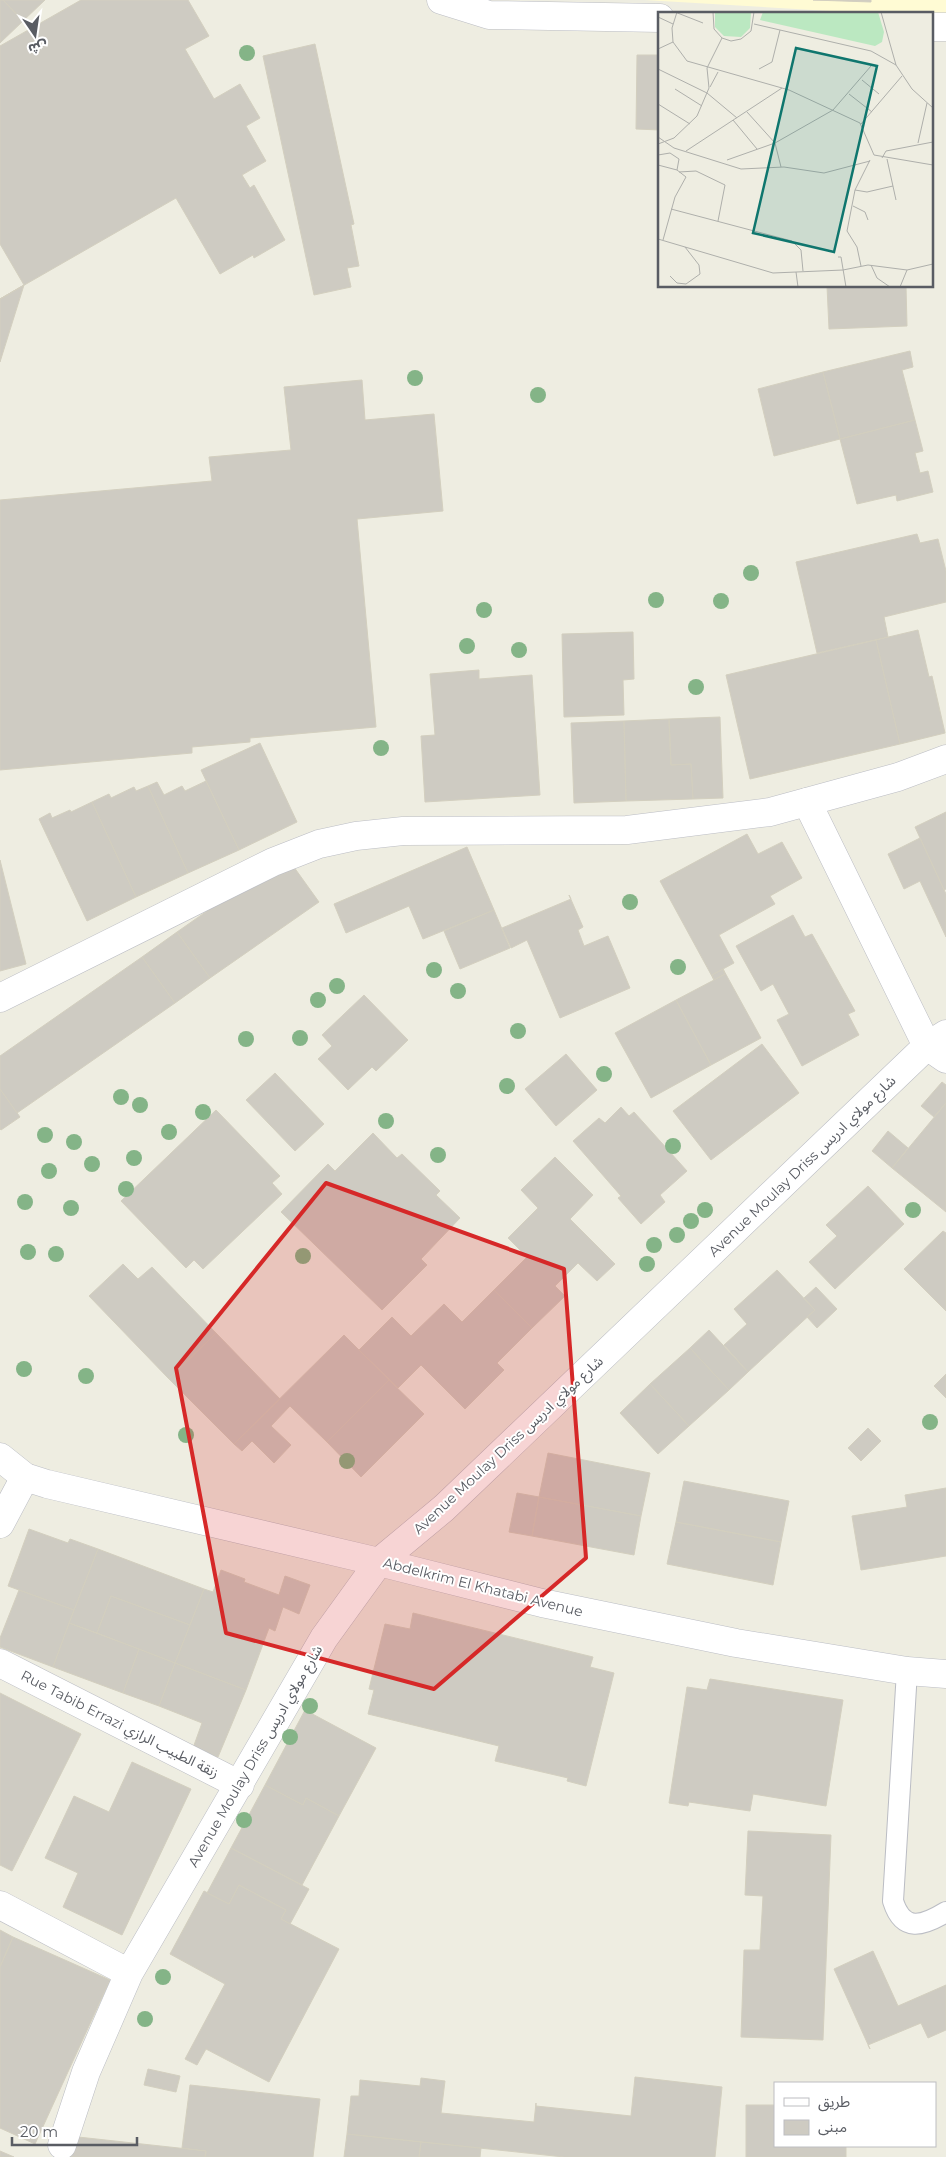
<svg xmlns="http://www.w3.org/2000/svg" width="946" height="2157" font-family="Montserrat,'Noto Sans Arabic',sans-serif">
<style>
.commercial{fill:#fffbd4}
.building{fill:#cecbc2;stroke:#d3cfbf}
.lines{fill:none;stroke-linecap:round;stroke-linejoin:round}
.service-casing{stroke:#bbbdc4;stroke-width:22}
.minor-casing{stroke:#bbbdc4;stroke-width:29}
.tertiary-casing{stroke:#bbbdc4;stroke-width:29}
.service{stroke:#fff;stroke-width:20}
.minor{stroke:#fff;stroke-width:28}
.tertiary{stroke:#fff;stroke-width:28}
.tree{fill:#84b487}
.marked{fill:#d62828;fill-opacity:0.2;stroke:#d62828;stroke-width:4;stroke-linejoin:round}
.labels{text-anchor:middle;stroke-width:4;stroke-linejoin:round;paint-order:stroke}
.street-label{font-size:14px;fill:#595c63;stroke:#fff}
.inset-road{fill:none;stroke:#aeafab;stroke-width:1}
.view{fill:#0f766e;fill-opacity:0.15;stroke:#0f766e;stroke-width:2.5}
.inset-edge{fill:none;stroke:#595c63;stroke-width:2.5}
</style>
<rect width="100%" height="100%" fill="#eeede1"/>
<path class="commercial" d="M644 0H946V18L932 14H880Z"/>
<path class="building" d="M0 0H3L23 21 0 43Z
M3 0H45L23 21Z
M81 0H188L209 36 185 49 214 99 240 84 260 118 246 126 266 161 242 175 250 188 254 185 285 240 254 258 253 255 220 274 176 198 0 299 24 285 0 244V46Z
M813 0H871V2Z
M315 44 354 224 351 225 359 266 347 268 351 287 314 295 263 56Z
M637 55H660V130L636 129Z
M24 285 0 362V299Z
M827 286H906L907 326 829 329Z
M910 351 913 367 902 370 915 420 840 439 823 372Z
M823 372 840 439 774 456 758 389Z
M362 380 365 420 434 414 443 511 357 519 376 727 250 738V742L192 747V753L0 770V500L212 481 209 457 291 450 284 387Z
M915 420 923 451 915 453 920 473 928 471 933 492 897 501 896 495 857 504 840 439Z
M917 534 920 543 938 539 946 571V602L884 617 888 637 817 653 796 562Z
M918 630 929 677 932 676 945 733 900 744 876 640Z
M633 632 634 679 623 680 624 715 564 717 562 634Z
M876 640 900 744 750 779 726 675Z
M479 670V679L532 675 540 795 425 802 421 736 435 735 430 674Z
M720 717 723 798 693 799 691 764 671 765 669 719Z
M669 719 671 765 691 764 693 799 626 801 624 721Z
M624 721 626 801 574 803 571 723Z
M260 743 297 822 239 850 201 770Z
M206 781 239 850 188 873 148 786 157 782 164 795 182 786 185 791Z
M148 786 188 873 136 897 92 802 109 794 111 798 134 787 136 791Z
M92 802 136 897 87 921 39 819 50 813 52 818 70 810 71 812Z
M946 812V889L944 890 915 827Z
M747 834 758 854 782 842 802 878 770 896 775 904 719 935 734 963 723 969 725 974 714 980 660 881Z
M920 838 946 894V937L920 881 904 889 888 854Z
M467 847 494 910 423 939 409 906 346 933 334 904Z
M286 856 319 902 210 978 177 932Z
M0 860 26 964 0 971Z
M569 895 583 927 578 930 584 946 608 936 630 988 560 1018 527 940 511 948 502 928 571 899Z
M494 910 510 948 460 969 444 931Z
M793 915 805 937 812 934 855 1011 848 1014 859 1035 802 1066 777 1020 789 1014 773 984 761 991 736 946Z
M177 932 210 978 175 1003 142 957Z
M142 957 175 1003 17 1113 0 1089V1056Z
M723 969 725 974 714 980 712 975Z
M723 969 761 1038 711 1065 676 1000 714 980 712 975Z
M364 995 408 1040 376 1071 372 1067 348 1090 318 1059 332 1046 322 1035Z
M676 1000 711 1065 651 1098 615 1033Z
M762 1044 799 1093 711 1160 673 1111Z
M566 1054 597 1090 556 1126 525 1089Z
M275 1073 324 1124 295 1151 246 1100Z
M942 1082 946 1085V1103L934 1117 921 1106Z
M0 1089 20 1117 1 1130 0 1129Z
M946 1103V1212L892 1168Z
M621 1107 629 1116 634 1112 687 1171 660 1195 665 1202 641 1224 618 1198 621 1196 573 1141 599 1118 605 1123Z
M216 1110 280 1176 272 1183 282 1194 203 1269 194 1260 186 1268 121 1201Z
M888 1131 908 1148 892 1168 872 1151Z
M373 1133 397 1158 402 1154 440 1191 436 1195 460 1218 421 1259 427 1265 382 1310 281 1212 328 1164 335 1171Z
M555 1157 593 1195 570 1219 615 1264 597 1281 578 1263 555 1286 565 1296 532 1328 494 1290 527 1257 508 1238 538 1208 521 1190Z
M868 1186 904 1224 835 1289 809 1262 837 1236 826 1225Z
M943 1231 946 1233V1311L904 1269Z
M123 1264 138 1279 152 1267 216 1333 169 1379 89 1296Z
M777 1270 815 1310 748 1372 724 1345 747 1324 734 1309Z
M816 1287 837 1309 817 1328 807 1317 815 1310 804 1298Z
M494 1290 532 1328 497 1363 504 1370 465 1409 421 1365 398 1388 359 1350 392 1317 411 1336 444 1304 462 1322Z
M709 1330 748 1372 729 1390 690 1348Z
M216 1333 280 1399 234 1444 169 1379Z
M344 1335 389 1380 327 1442 290 1406 271 1426 291 1445 274 1463 252 1441 242 1451 234 1444Z
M690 1348 729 1390 689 1426 650 1384Z
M946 1374V1398L934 1386Z
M389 1380 424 1414 361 1477 327 1442Z
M650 1384 689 1426 658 1454 620 1413Z
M868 1428 881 1441 861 1461 848 1448Z
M548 1453 650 1473 641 1516 539 1497Z
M684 1481 789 1501 781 1542 676 1522Z
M946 1488V1556L861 1570 852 1516 907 1507 905 1495Z
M517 1493 539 1497 532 1536 509 1532Z
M539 1497 641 1516 634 1555 532 1536Z
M676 1522 781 1542 773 1585 667 1564Z
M29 1529 68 1543 70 1539 98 1549 74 1610 8 1586Z
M98 1549 204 1589 190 1625 111 1596 97 1633 69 1623Z
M221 1570 245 1579 244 1582 279 1595 285 1576 310 1585 299 1614 283 1607 275 1631 269 1628 246 1690 175 1663 204 1589 213 1592Z
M19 1590 74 1610 53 1667 0 1647V1638Z
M111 1596 190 1625 175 1663 97 1633Z
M413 1613 593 1657 590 1667 614 1673 586 1786 567 1781 568 1778 495 1761 499 1746 368 1714 374 1690 369 1689 385 1624 410 1629Z
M69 1623 139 1649 123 1693 53 1667Z
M139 1649 175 1663 159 1706 123 1693Z
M175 1663 246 1690 218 1757 193 1748 202 1723 159 1706Z
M710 1679 843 1700 826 1806 753 1794 750 1811 689 1802 688 1806 669 1803 687 1687 707 1690Z
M0 1693 81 1734 12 1871 0 1865Z
M305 1710 376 1748 339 1816 306 1798 303 1805 265 1785Z
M132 1762 191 1789 122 1935 63 1907 78 1873 45 1858 74 1796 109 1812Z
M265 1785 303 1805 306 1798 339 1816 302 1885 231 1848Z
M748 1831 831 1835 823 2040 741 2037 744 1950H760L763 1896 745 1895Z
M231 1848 309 1889 290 1924 281 1919 286 1910 239 1885 229 1904 207 1893Z
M239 1885 286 1910 281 1919 339 1949 269 2082 206 2049 197 2065 185 2059 225 1984 170 1954 204 1891 229 1904Z
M0 1930 13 1937 0 1967Z
M13 1937 110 1980 35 2144 0 2128V1967Z
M873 1951 898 2006 946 1985V2030L928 2038 921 2023 868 2045 870 2049 834 1969Z
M148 2069 180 2076 176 2092 144 2085Z
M635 2077 722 2087 715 2157H564L347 2134 351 2096H359L360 2080 420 2086 421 2078 445 2081 441 2113 534 2122 536 2103V2106L631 2116Z
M190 2085 320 2099 313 2157H205L206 2151 182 2148Z
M746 2105H775V2146H846V2157H746Z
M347 2134 421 2142 419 2157H344Z
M69 2136 206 2151 205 2157H67Z
M421 2142 481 2148 480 2157H419Z
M0 2151 14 2157H0Z"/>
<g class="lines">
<g class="service-casing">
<path id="service" d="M907 1671 893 1901C903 1933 923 1926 946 1912"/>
</g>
<g class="minor-casing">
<path id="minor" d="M441 0 489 15 660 18
M932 27H946
M807 802 927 1046 946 1059
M0 1524 25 1477
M0 1663 240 1785
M0 1905 129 1973
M62 2145 86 2072 129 1973 324 1638 379 1562 444 1508 927 1046 946 1034"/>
</g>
<g class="tertiary-casing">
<path id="tertiary" d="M0 998 273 862 319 844 356 836 403 831 627 830 770 812 898 777 946 759
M0 1457 25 1477 47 1484 379 1562 542 1603 736 1643 907 1671 946 1674"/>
</g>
<use href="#service" class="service"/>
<use href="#minor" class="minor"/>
<use href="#tertiary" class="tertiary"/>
</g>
<g class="tree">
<circle cx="247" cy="53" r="8"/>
<circle cx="415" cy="378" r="8"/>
<circle cx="538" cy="395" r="8"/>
<circle cx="751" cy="573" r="8"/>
<circle cx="656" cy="600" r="8"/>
<circle cx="721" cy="601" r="8"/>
<circle cx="484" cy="610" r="8"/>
<circle cx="467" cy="646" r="8"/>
<circle cx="519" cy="650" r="8"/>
<circle cx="696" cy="687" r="8"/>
<circle cx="381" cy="748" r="8"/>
<circle cx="630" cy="902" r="8"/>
<circle cx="678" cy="967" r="8"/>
<circle cx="434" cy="970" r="8"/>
<circle cx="337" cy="986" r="8"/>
<circle cx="458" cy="991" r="8"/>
<circle cx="318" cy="1000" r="8"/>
<circle cx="518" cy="1031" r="8"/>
<circle cx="300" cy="1038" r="8"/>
<circle cx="246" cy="1039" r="8"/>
<circle cx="604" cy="1074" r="8"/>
<circle cx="507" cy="1086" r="8"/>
<circle cx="121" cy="1097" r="8"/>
<circle cx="140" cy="1105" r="8"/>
<circle cx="203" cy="1112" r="8"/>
<circle cx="386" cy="1121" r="8"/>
<circle cx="169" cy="1132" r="8"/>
<circle cx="45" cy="1135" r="8"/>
<circle cx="74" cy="1142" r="8"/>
<circle cx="673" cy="1146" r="8"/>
<circle cx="438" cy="1155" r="8"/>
<circle cx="134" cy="1158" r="8"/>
<circle cx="92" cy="1164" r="8"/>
<circle cx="49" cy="1171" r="8"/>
<circle cx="126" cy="1189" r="8"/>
<circle cx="25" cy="1202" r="8"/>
<circle cx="71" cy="1208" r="8"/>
<circle cx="705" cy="1210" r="8"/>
<circle cx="913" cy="1210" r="8"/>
<circle cx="691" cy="1221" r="8"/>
<circle cx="677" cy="1235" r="8"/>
<circle cx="654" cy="1245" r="8"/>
<circle cx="28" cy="1252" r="8"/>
<circle cx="56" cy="1254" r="8"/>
<circle cx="303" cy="1256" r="8"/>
<circle cx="647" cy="1264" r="8"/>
<circle cx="24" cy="1369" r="8"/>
<circle cx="86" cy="1376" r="8"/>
<circle cx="930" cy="1422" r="8"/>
<circle cx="186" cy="1435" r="8"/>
<circle cx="347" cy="1461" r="8"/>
<circle cx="310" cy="1706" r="8"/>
<circle cx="290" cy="1737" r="8"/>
<circle cx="244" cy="1820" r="8"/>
<circle cx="163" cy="1977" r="8"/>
<circle cx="145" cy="2019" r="8"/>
</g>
<path class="marked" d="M326 1183 564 1269 586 1558 434 1689 226 1633 176 1368Z"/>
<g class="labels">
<g class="street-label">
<text transform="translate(802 1166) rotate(-44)" y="5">Avenue Moulay Driss شارع مولاي ادريس</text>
<text transform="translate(508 1445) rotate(-43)" y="5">Avenue Moulay Driss شارع مولاي ادريس</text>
<text transform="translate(483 1587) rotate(14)" y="5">Abdelkrim El Khatabi Avenue</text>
<text transform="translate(120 1724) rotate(27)" y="5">Rue Tabib Errazi زنقة الطبيب الرازي</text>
<text transform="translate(255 1756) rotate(-60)" y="5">Avenue Moulay Driss شارع مولاي ادريس</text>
</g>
</g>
<g transform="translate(658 12)">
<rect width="275" height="275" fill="#eeede1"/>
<path d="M57 0H93L92 16 83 25 66 24 57 15ZM105 0H220L226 20 224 30 217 34 102 8Z" fill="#bbe8c1"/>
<path class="inset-road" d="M17 0 45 11M19 0 14 16 15 30 29 49 131 78 202 111 216 143 275 153M55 0 56 17 64 26 73 29 83 27 93 19 96 0M223 0 238 53M0 5 15 12M96 12 213 39 238 53 254 77 275 96M0 37 15 30M0 57 49 81 79 106M101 57 114 50 122 18M204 68 221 82M52 75 60 60M17 77 44 94M191 82 214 100M0 92 32 112M89 100 117 131 123 155M75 108 99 137M203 112 244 64M0 125 16 136 83 157 126 155 166 161 212 149M260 131 269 91M0 132 16 126 39 104 51 76 49 56 64 26M28 139 124 76M0 143 12 141 21 147 19 158 28 165 17 185 5 228M224 146 228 139 275 130M229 147 238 188M69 148 117 131 175 98 213 54M0 153 19 158M21 160 38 159 67 173 60 209M197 178 209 180 235 174M195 194 207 200 210 208M13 197 134 229 143 238 145 259M0 227 115 261 185 258 210 253 249 258 275 252M180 245H183L188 275M213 253 219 266 232 275M203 254 199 235 189 219 197 178 212 148M138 260 140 275M12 264 19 271 28 272 42 262 41 253 27 235M242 275 249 258"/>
<path class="view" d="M138 36 219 54 176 240 95 221Z"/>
<rect width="275" height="275" class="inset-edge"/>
</g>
<rect x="774" y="2082" width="162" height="65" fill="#ffffff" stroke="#bdbec1"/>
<rect x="784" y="2098" width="25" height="8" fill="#ffffff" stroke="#bdbec1"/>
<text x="818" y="2107" font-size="15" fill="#595c63">طريق</text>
<rect x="784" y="2120" width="25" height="15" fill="#cecbc2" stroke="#bdbec1"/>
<text x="818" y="2132" font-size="15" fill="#595c63">مبنى</text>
<g transform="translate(35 35) rotate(167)" stroke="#ffffff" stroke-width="4" paint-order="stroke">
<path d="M0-4L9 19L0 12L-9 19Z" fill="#595c63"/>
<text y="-8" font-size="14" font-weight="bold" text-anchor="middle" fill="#595c63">ش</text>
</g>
<path d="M12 2137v8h125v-8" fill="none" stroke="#595c63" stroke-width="2.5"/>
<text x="20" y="2137" font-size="15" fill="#595c63" stroke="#ffffff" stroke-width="4" paint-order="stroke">20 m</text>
</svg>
